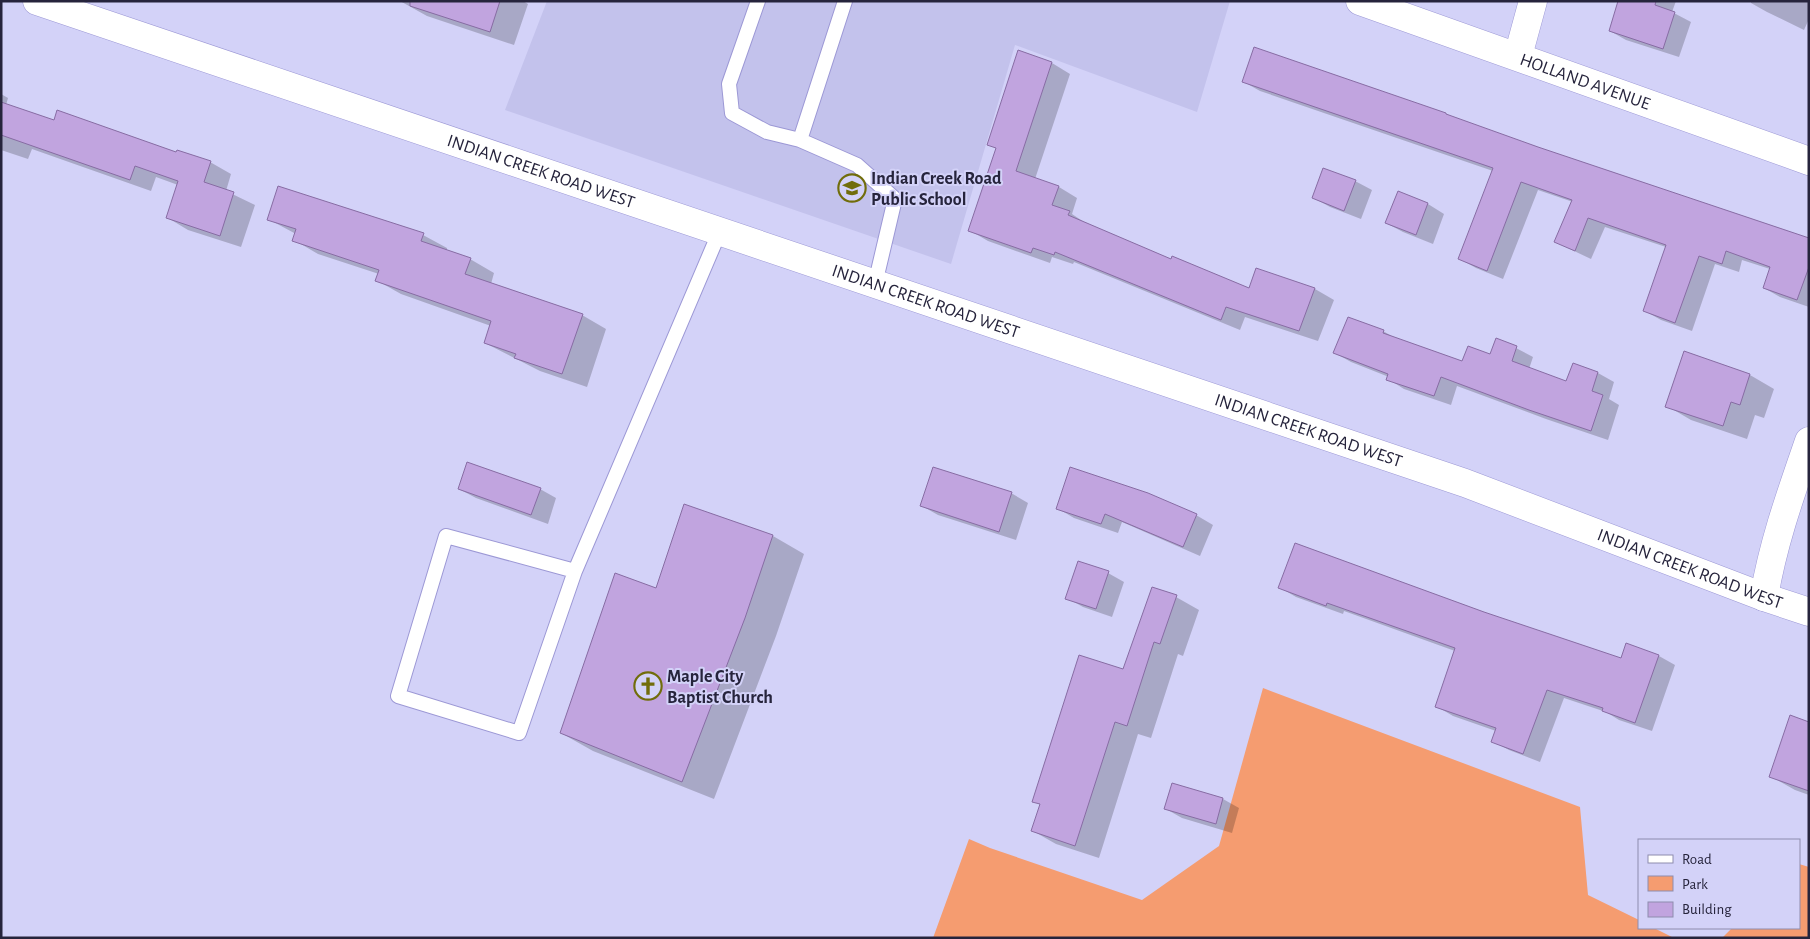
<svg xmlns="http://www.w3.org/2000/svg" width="1810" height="939" font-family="'Alegreya Sans',sans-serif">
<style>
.built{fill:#c3c2ec}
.green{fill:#f59c70}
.shadow{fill:#0003}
.building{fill:#c1a4df;stroke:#876ca3}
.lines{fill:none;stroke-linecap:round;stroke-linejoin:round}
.lane-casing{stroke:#9c98d5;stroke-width:16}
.street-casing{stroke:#9c98d5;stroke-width:29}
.secondary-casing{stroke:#9c98d5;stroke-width:29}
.lane{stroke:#fff;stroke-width:14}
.street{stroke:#fff;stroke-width:28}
.secondary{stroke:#fff;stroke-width:28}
.labels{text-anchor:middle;stroke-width:4;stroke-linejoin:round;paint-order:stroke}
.street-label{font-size:18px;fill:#26243c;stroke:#d3d2f8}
.poi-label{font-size:18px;font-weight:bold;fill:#26243c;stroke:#d3d2f8;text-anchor:start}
</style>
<rect width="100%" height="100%" fill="#d3d2f8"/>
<path class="built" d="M547 1H1230L1197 112 1015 45 951 264 505 110Z"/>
<path class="green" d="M1263 688 1580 807 1588 895 1639 920V928H1654L1674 938H933L969 839 990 848 1142 900 1219 846Z
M1799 864 1809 867V938H1722L1732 928H1799Z"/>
<path class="shadow" d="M400 1H523L528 4 514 45 427 16Z
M1620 1H1676L1672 12 1691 22 1679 57 1626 40 1610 31Z
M1751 1H1809V19L1804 30 1767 12 1751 3Z
M1052 63 1070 74 1035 179 1059 187 1077 198 1072 214 1087 224 1171 260 1250 290 1257 270 1315 289 1334 300 1318 341 1245 317 1240 330 1074 262 1073 264 1052 257 1050 263 988 241 969 230 997 149 989 144Z
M1244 82 1452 118 1809 240V307L1780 297 1764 288 1770 269 1742 260 1739 272 1715 264 1692 331 1661 320 1645 311 1666 247 1605 227 1591 259 1572 250 1556 241 1573 202 1538 190 1503 279 1476 268 1460 259 1493 171 1260 91Z
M1 94 8 98 6 105 55 122 210 162 231 174 226 191 255 205 241 247 188 230 168 218 178 185 156 177 151 191 32 149 28 159 1 150Z
M1355 181 1372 190 1361 219 1330 207 1314 198Z
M1398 193 1428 204 1444 214 1433 244 1403 232 1386 223Z
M268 219 423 235 447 248V251L470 259 494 273 491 284 582 315 606 329 587 387 540 371 485 343 491 326 401 294 376 280 379 274 318 254 294 240 296 234Z
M1383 331 1395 338 1463 362 1516 348 1533 357 1529 369 1567 383 1573 364 1598 373 1614 382 1609 399 1619 405 1608 440 1546 419 1457 386 1451 405 1404 389 1388 379 1389 377 1351 362 1335 353Z
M1685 353 1750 375 1774 389 1764 418 1755 415 1747 439 1691 420 1667 406Z
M459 489H540L556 498 548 524 476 498Z
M1011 493 1028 503 1016 540 938 515 922 506Z
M685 506 773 536 804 554 776 636 714 799 593 751 561 733 657 589Z
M1057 508 1196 515 1213 525 1200 556 1122 522 1118 533 1074 518Z
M1108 573 1124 582 1112 617 1083 607 1067 598Z
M1279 587 1483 614 1621 659 1627 645 1659 656 1675 665 1652 731 1619 720 1606 712 1564 698 1540 762 1509 750 1492 741 1496 731 1453 716 1436 706 1455 651 1344 611 1343 614 1296 597Z
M1176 597 1199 610 1183 656 1178 654 1151 738 1138 734 1099 858 1056 844 1033 831 1041 805 1034 801Z
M1809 723V795L1795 790 1770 776Z
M1223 799 1239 808 1232 833 1182 818 1166 809Z"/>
<path class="building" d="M410 1H500L490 32 410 6Z
M1618 1H1656L1655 5 1675 12 1663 49 1609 31Z
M1254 47 1446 113V114L1538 147 1809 238V267L1797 300 1763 288 1770 267 1726 251 1722 264 1699 256 1675 323 1643 311 1666 245 1588 218 1575 251 1554 242 1572 200 1521 182 1487 271 1458 259 1493 168 1242 82Z
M1018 50 1052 62 1016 171 1059 186 1052 205 1070 211 1068 215 1171 259 1172 256 1249 288 1256 268 1315 288 1299 331 1226 307 1221 320 1055 252 1054 255 1033 248 1031 253 968 231 996 148 987 145Z
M1 102 54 120 57 110 176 152 177 150 211 161 204 182 234 192 220 236 166 218 178 181 135 166 130 180 1 135Z
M1323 168 1356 180 1344 211 1312 198Z
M278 186 424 233 421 241 471 258 465 274 583 314 562 374 514 358 516 354 484 343 491 321 375 281 379 270 292 241 296 229 267 220Z
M1398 191 1428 203 1416 235 1385 223Z
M1348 317 1384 330 1383 333 1462 361 1468 346 1490 354 1496 338 1517 346 1512 361 1566 381 1573 363 1598 372 1592 391 1603 395 1591 431 1529 410 1441 377 1434 396 1386 380 1388 374 1333 353Z
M1684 351 1750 374 1740 405 1731 402 1723 426 1665 407Z
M467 462 541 488 531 515 458 489Z
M933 467 1012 492 999 532 920 506Z
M1070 467 1148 493 1197 514 1183 547 1105 514 1101 524 1056 509Z
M684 504 773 535 745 618 682 782 560 733 615 573 656 588Z
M1295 543 1484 612 1621 658 1626 643 1659 655 1635 723 1602 711 1603 708 1547 690 1523 754 1491 742 1496 728 1435 707 1455 648 1327 603 1326 606 1278 588Z
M1078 561 1109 571 1096 609 1065 599Z
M1152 587 1177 595 1160 644 1154 642 1127 726 1115 722 1075 846 1031 831 1040 804 1032 802 1079 655 1123 669Z
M1790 715 1809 722V791L1769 777Z
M1172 783 1223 798 1216 824 1164 809Z"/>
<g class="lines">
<g class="lane-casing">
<path id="lane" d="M758 1 729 84 732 113 767 132 800 140 857 165 895 199 875 284
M800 140 845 1
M575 571 446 536 398 696 519 733 575 571 719 233"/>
</g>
<g class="street-casing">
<g id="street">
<path id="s1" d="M1360 1 1809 161"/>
<path d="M1518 56 1533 1"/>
<path d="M1764 597C1773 543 1791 493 1809 441"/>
</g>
</g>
<g class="secondary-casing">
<g id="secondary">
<path id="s2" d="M37 1 1465 483 1764 597 1809 612"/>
</g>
</g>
<use href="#lane" class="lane"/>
<use href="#street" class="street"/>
<use href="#secondary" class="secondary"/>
</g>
<defs>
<g id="school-ring" transform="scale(1.4375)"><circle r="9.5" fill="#d3d2f8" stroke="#716d0b" stroke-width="1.5"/><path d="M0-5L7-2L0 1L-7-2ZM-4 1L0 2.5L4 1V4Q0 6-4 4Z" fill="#716d0b"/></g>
<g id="church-ring" transform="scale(1.4375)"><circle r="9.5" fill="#d3d2f8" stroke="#716d0b" stroke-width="1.5"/><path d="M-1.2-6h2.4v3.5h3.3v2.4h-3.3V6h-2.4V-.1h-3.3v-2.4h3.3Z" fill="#716d0b"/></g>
</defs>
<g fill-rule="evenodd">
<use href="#school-ring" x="852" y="188"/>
<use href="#church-ring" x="648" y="686"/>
</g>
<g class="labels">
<g class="street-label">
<text dy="6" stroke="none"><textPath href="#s1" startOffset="239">HOLLAND AVENUE</textPath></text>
<text dy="6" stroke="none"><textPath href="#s2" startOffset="532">INDIAN CREEK ROAD WEST</textPath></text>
<text dy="6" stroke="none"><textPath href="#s2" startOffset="938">INDIAN CREEK ROAD WEST</textPath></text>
<text dy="6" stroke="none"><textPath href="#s2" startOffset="1342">INDIAN CREEK ROAD WEST</textPath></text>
<text dy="6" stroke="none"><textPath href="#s2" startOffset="1748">INDIAN CREEK ROAD WEST</textPath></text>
</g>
<g class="poi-label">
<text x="871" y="184">Indian Creek Road<tspan x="871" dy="21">Public School</tspan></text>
<text x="667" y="682">Maple City<tspan x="667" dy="21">Baptist Church</tspan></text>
</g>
</g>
<rect width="1810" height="939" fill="none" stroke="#26243c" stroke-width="5"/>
<rect x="1638" y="839" width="162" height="90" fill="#d3d2f8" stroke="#8e8cad"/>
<rect x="1648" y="855" width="25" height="8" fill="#ffffff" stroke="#8e8cad"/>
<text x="1682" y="864" font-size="15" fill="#26243c">Road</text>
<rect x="1648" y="876" width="25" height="15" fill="#f59c70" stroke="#8e8cad"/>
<text x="1682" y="889" font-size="15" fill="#26243c">Park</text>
<rect x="1648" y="902" width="25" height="15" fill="#c1a4df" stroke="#8e8cad"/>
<text x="1682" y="914" font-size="15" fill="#26243c">Building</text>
</svg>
